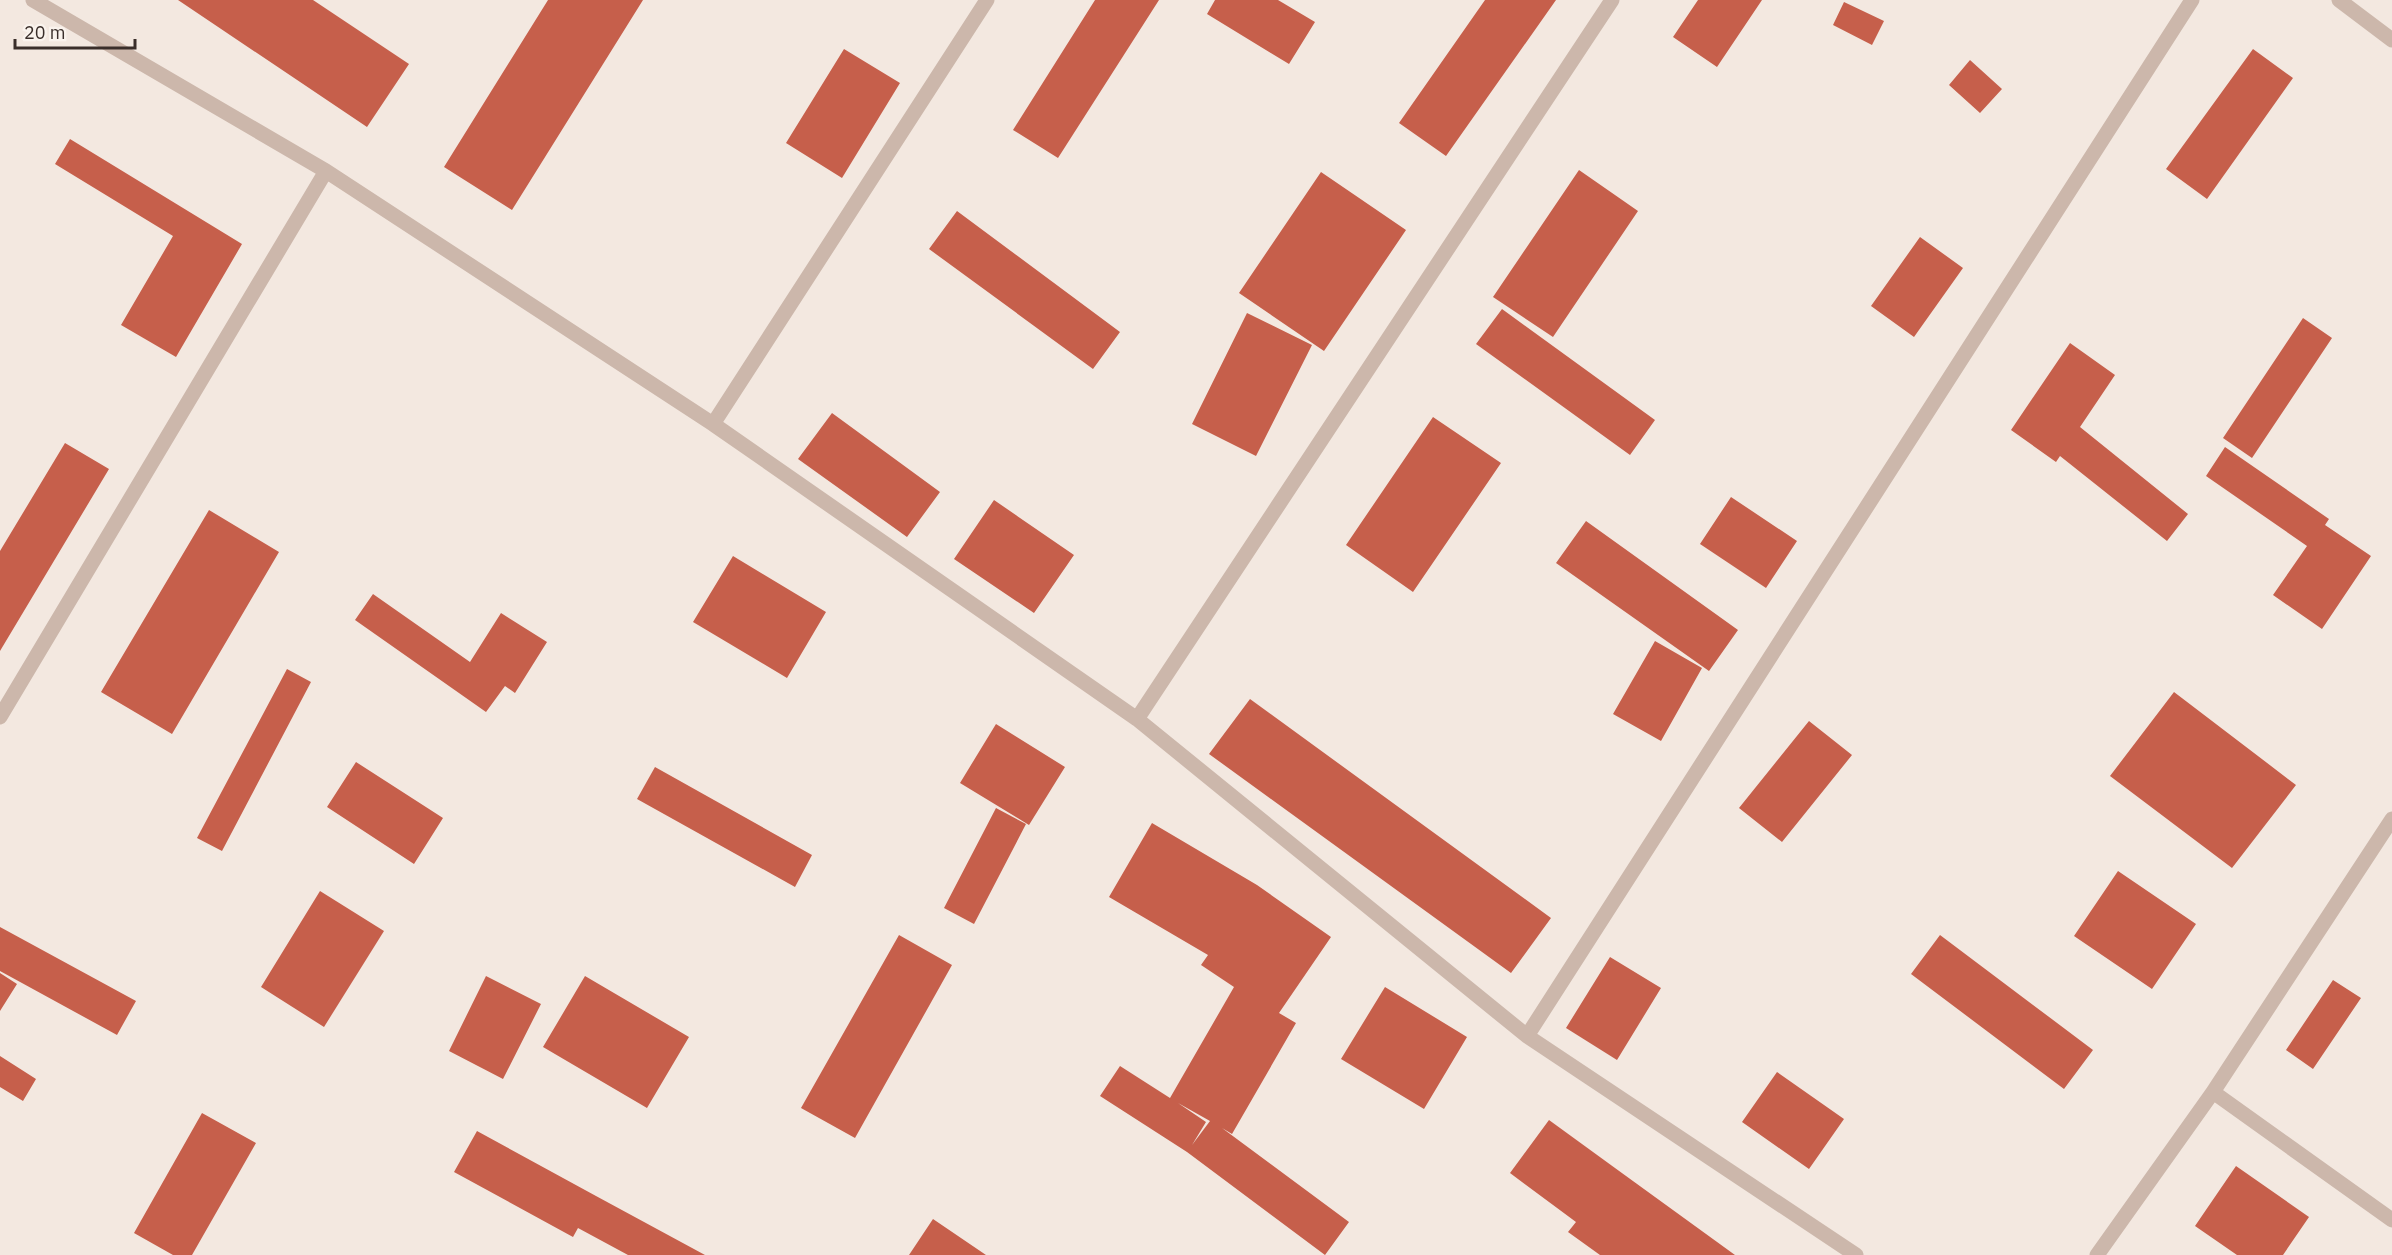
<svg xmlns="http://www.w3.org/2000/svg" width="2392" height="1255" font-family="'IBM Plex Sans',sans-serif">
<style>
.building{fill:#c65f4b;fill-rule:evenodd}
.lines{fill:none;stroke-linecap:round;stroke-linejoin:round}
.minor{stroke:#ccb7ab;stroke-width:15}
</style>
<rect width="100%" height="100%" fill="#f3e8e0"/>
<path class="building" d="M178 0H313L409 64 367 127Z
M548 0H643L512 210 444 167Z
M1095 0H1159L1058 158 1013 130Z
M1215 0H1278L1315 22 1289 64 1207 14Z
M1485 0H1556L1446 156 1399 123Z
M1698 0H1762L1717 67 1673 37Z
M1844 2 1884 21 1872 45 1833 25Z
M844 49 900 83 842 178 786 143Z
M2253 49 2293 78 2207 199 2166 169Z
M1970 60 2002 89 1980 113 1949 85Z
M70 139 242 244 176 357 121 325 173 236 55 164Z
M1579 170 1638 211 1553 337 1493 297Z
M1321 172 1406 230 1324 351 1239 293Z
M957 211 1120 332 1093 369 929 249Z
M1920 237 1963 268 1914 337 1871 306Z
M1502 309 1655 420 1630 455 1476 344Z
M1247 313 1312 345 1256 456 1192 424Z
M2303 318 2332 338 2252 458 2223 438Z
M2070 343 2115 375 2080 427 2188 514 2167 541 2060 456 2056 462 2011 430Z
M832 413 940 492 907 537 798 459Z
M1433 417 1501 463 1413 592 1346 545Z
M65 443 109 469 0 651V551Z
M2225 447 2329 519 2325 525 2371 556 2322 629 2273 595 2307 546 2206 476Z
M1731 497 1797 541 1766 588 1700 544Z
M994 500 1074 555 1034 613 954 559Z
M209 510 279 552 172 734 101 692Z
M1586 521 1738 630 1709 671 1556 563Z
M733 556 826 612 787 678 693 622Z
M373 594 470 662 501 613 547 642 515 693 505 686 486 712 355 620Z
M1655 641 1702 668 1661 741 1613 714Z
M287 669 311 682 222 851 197 838Z
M2174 692 2296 785 2232 868 2110 776Z
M1250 699 1551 918 1511 973 1209 754Z
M1809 721 1852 755 1782 842 1739 808Z
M996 724 1065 767 1029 825 960 783Z
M356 762 443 818 414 864 327 807Z
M655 767 812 855 795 887 637 799Z
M996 808 1026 824 974 924 944 908Z
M1152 823 1257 885 1331 937 1279 1013 1296 1023 1232 1134 1222 1128 1349 1222 1325 1255 1187 1152 1100 1096 1120 1066 1170 1098 1234 987 1201 965 1208 955 1109 897ZM1178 1103 1210 1121 1192 1145 1206 1122Z
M2118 871 2196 924 2152 989 2074 936Z
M320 891 384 931 324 1027 261 987Z
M0 927 136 1001 117 1035 0 971Z
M899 935 952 965 855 1138 801 1108Z
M1940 935 2093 1050 2064 1089 1911 974Z
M1610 957 1661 988 1617 1060 1566 1028Z
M0 973 17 984 0 1011Z
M486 976 541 1004 503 1079 449 1051Z
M585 976 689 1037 647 1108 543 1047Z
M2333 980 2361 998 2313 1069 2286 1050Z
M1385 987 1467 1037 1424 1109 1341 1059Z
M0 1056 36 1079 23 1101 0 1087Z
M1777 1072 1844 1119 1809 1169 1742 1122Z
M202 1113 256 1143 192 1255H173L134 1233Z
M1549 1120 1615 1168 1735 1255H1600L1568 1232 1576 1222 1510 1173Z
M477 1131 596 1196 705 1255H628L578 1228 573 1237 454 1172Z
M2236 1166 2309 1217 2283 1255H2237L2195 1226Z
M933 1219 986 1255H909Z"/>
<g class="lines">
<path class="minor" d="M33 0 326 171 713 424 1137 719 1527 1036 1856 1255
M2339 0 2392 40
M713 424 987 0
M0 717 326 171
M1137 719 1612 0
M1527 1036 2192 0
M2213 1092 2392 1220
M2097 1255 2213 1092 2392 819"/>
</g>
<path d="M15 39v9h120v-9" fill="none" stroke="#3a2e2a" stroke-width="3"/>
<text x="24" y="39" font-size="18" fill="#3a2e2a" stroke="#faf3ed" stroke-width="4.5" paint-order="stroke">20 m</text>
</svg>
